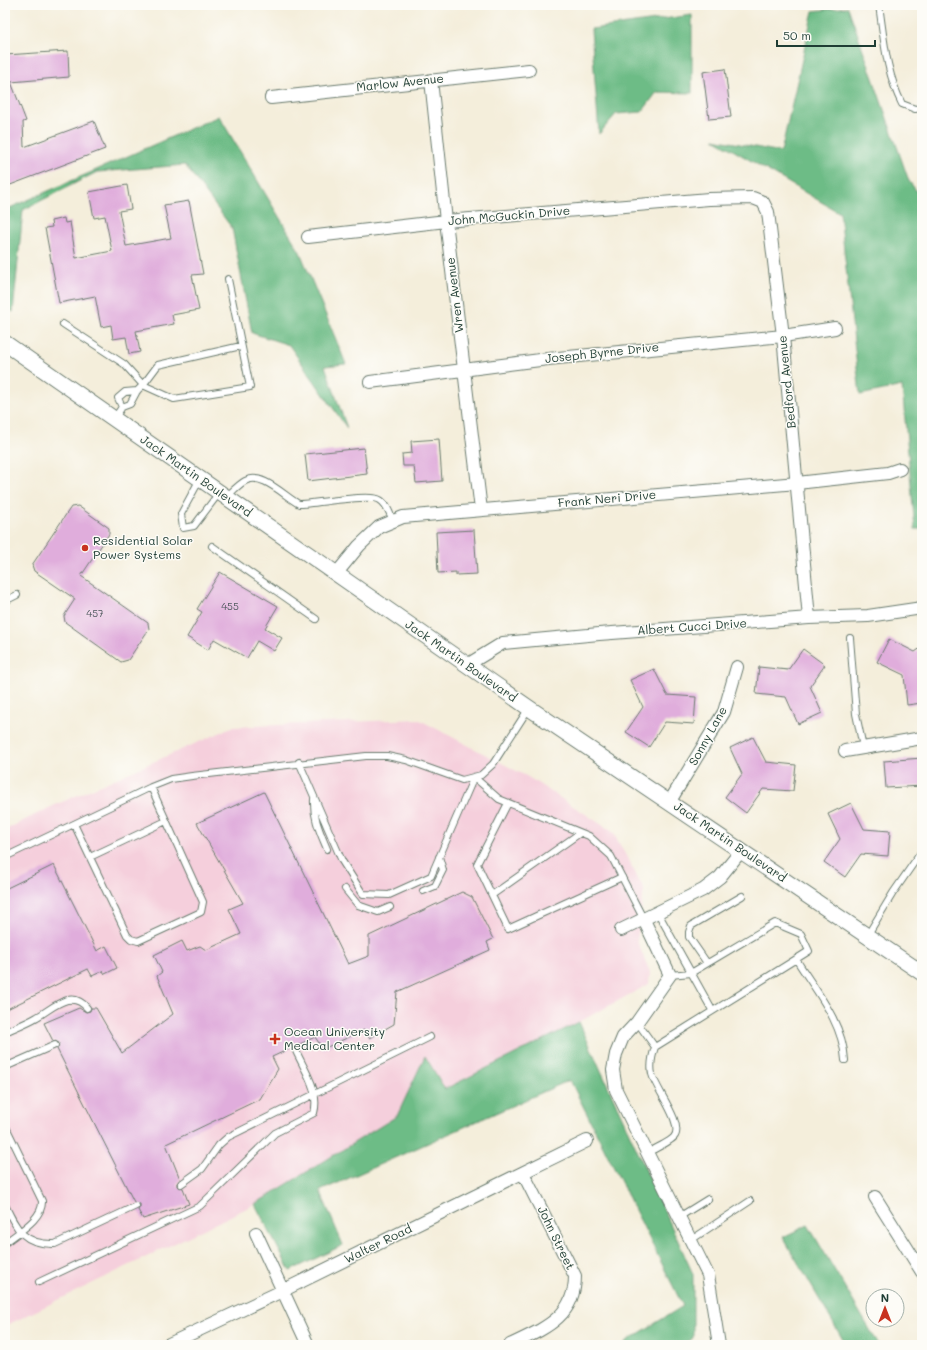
<svg xmlns="http://www.w3.org/2000/svg" width="927" height="1350" font-family="Mali,sans-serif">
<style>
.built{fill:#f5cfdc}
.forest{fill:#6dbc86;stroke:#467c5d}
.building{fill:#e0addc}
.lines{fill:none;stroke-linecap:round;stroke-linejoin:round}
.service-casing{stroke:#6a7b6e;stroke-width:8}
.minor-casing{stroke:#6a7b6e;stroke-width:14}
.tertiary-casing{stroke:#6a7b6e;stroke-width:17}
.service{stroke:#fff;stroke-width:6}
.minor{stroke:#fff;stroke-width:12}
.tertiary{stroke:#fff;stroke-width:15}
.poi-dot{fill:#c8321e;stroke:#fdfcf7;stroke-width:1.5}
.labels{text-anchor:middle;stroke-width:3;stroke-linejoin:round;paint-order:stroke}
.number-label{font-size:10px;fill:#4f595e}
.street-label{font-size:12px;fill:#1f3d34;stroke:#fdfcf7}
.poi-label{font-size:12px;fill:#1f3d34;stroke:#fdfcf7;text-anchor:start}
</style>
<rect width="100%" height="100%" fill="#fdfcf7"/>
<filter id="ink" filterUnits="userSpaceOnUse"><feTurbulence type="fractalNoise" baseFrequency=".025" numOctaves="2"/><feDisplacementMap in="SourceGraphic" scale="8" xChannelSelector="R" yChannelSelector="G"/><feConvolveMatrix kernelMatrix="1 2 1 2 8 2 1 2 1" color-interpolation-filters="sRGB"/></filter>
<filter id="wash" filterUnits="userSpaceOnUse"><feTurbulence type="fractalNoise" baseFrequency=".012" numOctaves="4" result="noise"/><feDisplacementMap in="SourceGraphic" scale="16" xChannelSelector="R" yChannelSelector="G"/><feGaussianBlur stdDeviation="0.9" result="paint"/><feColorMatrix in="noise" values="0 0 0 0 0 0 0 0 0 0 0 0 0 0 0 0 0 1.4 0 .05"/><feComposite in="paint" operator="in"/></filter>
<g filter="url(#wash)">
<rect width="100%" height="100%" fill="#f4eedb"/>
<path class="built" d="M418 719 528 777 613 832 644 889 637 941 650 972 649 984 579 1022 445 1089 425 1056 397 1116 255 1204 5 1326V830L53 806 233 727Z"/>
<path class="forest" d="M848 7 909 181 922 198V529H915L902 386 860 395 840 213 714 139 781 152 813 11Z
M692 15V93L657 92 642 112 616 114 599 134 591 29Z
M219 116 300 252 346 364 325 366 347 428 289 345 252 333 232 228 185 165 97 172 23 210 13 312 5 307V210Z
M579 1022 693 1274V1338L684 1345H626L625 1342 683 1306 570 1080 320 1191 343 1245 290 1271 255 1204 397 1116 425 1056 445 1089Z
M808 1225 879 1345H846L783 1237Z"/>
<g id="blocks">
<path class="building" d="M68 51 69 77 11 82 26 121 23 122 24 147 94 121 105 149 5 187V55Z
M725 69 731 117 709 119 703 72Z
M127 185 131 209 119 211 126 246 171 238 164 205 189 201 203 274 192 275 199 310 172 315 174 324 136 331 140 352 129 354 126 337 113 339 111 325 101 327 95 296 59 303 45 228 52 227 51 221 64 218 65 223 70 222 76 258 112 251 105 216 94 218 89 192Z
M439 439 442 481 416 483 414 466H403L402 454 412 453 411 441Z
M364 448 367 474 308 481 305 454Z
M78 506 109 528V534L81 576 148 623 149 629 128 660 121 662 65 622 64 616 75 599 34 571 32 565 71 507Z
M474 530 477 574 456 575V572L438 573 436 532Z
M220 572 278 606 265 628 282 638 274 651 257 641 247 658 214 639 208 650 187 637 202 612 197 609Z
M889 639 915 652 922 647V703L907 705 904 675 877 662Z
M803 649 825 665 810 686 822 713 798 724 786 697 756 694 759 667 788 670Z
M654 669 667 695 696 697 694 724 665 722 649 747 626 732 643 707 630 680Z
M753 737 766 762 796 765 793 791 763 789 746 813 725 797 742 774 730 748Z
M922 758V786L886 788 884 761Z
M264 792 348 964 369 956V936L462 892 472 897 493 939 487 942 490 950 397 992 394 1024 369 1038 364 1030 323 1049 315 1037 272 1057 278 1069 260 1099 166 1144 180 1179 177 1183V1186L183 1188 189 1204 143 1219 138 1210 140 1207V1204L134 1202 57 1049 59 1043 53 1041 44 1023 79 1008 86 1012 90 1011 91 1008H96L122 1053 173 1014 157 976 162 972 154 955 182 941 187 951 200 946 206 950 241 934 229 909 243 903 197 823Z
M851 803 864 829 890 831 888 856 861 854 845 877 824 862 840 839 828 814Z
M54 865 97 951 106 946 117 968 105 974 103 971 92 976 88 969 5 1010V889Z"/>
</g>
</g>
<g filter="url(#ink)">
<use href="#blocks" fill-opacity="0" stroke="#6a7b6e" stroke-width="1"/>
<g class="lines">
<g class="service-casing">
<path id="service" d="M879 5C884 39 886 73 902 104L915 109 922 108
M63 324 124 364 143 385 158 365 241 346
M122 407 118 398 125 392 137 391
M114 419 122 407 130 404 137 391 143 385 174 399 250 387 228 279
M200 479 181 514 183 528 194 526 219 493
M226 497C232 492 238 485 245 481 262 471 285 497 299 504 315 504 370 493 380 500 387 504 390 514 393 521
M212 546 316 619
M5 601 17 595
M850 638 856 714 863 747
M299 762 342 861 363 894 389 895 431 876 474 777 499 799 589 836 611 856 644 920
M314 799C313 818 320 832 327 849
M508 803 477 864 508 929 622 877
M74 824 127 935 131 939 138 941 201 912 203 902 151 787
M5 857 151 787 171 779 192 776 366 756H387L406 760 462 780 481 775 493 764 529 708
M90 857 166 821
M345 889 358 905 378 912 390 907
M423 891 435 886 443 870 439 857
M492 895 580 833
M658 913 712 1010
M867 936 893 893 922 851
M796 959C815 990 843 1022 845 1060
M707 963 689 937V932L691 926 742 896
M637 1022 655 1047C652 1056 650 1065 652 1074 655 1088 685 1125 674 1137 670 1142 654 1149 647 1153
M5 1032C16 1027 27 1023 37 1017 52 1009 71 988 87 1008
M655 1047 809 951 801 934 775 923 691 973 670 975
M5 1067 55 1045
M5 1125 42 1201C43 1219 18 1232 5 1243
M181 1184 202 1169 219 1145 228 1137 430 1037
M5 1205C17 1230 24 1245 55 1244L136 1206
M679 1217 708 1199
M691 1240 750 1201
M39 1282 200 1206 275 1133 314 1113C320 1091 305 1071 296 1051"/>
</g>
<g class="minor-casing">
<path id="minor" d="M431 80 446 221 481 510
M271 98 529 70
M308 237 446 221 709 199 753 198 763 202 768 212 783 336 809 618
M370 382 548 359 783 336 835 328
M336 574 359 546 379 527 403 517 797 483 888 473 900 469
M467 665 503 643 599 634 809 618 868 616 922 608
M845 751 922 738
M670 801 724 712 737 667
M644 920 670 975 637 1022 623 1037 616 1054 613 1070 616 1090 708 1275 719 1345
M621 930 703 890 720 877 741 851
M875 1197 922 1272
M256 1233 308 1345
M167 1345 282 1291 587 1141
M510 1345C543 1329 575 1318 575 1276L523 1173"/>
</g>
<g class="tertiary-casing">
<path id="tertiary" d="M5 343 529 708 922 973"/>
</g>
<use href="#service" class="service"/>
<use href="#minor" class="minor"/>
<use href="#tertiary" class="tertiary"/>
</g>
</g>
<g class="poi-dot">
<circle cx="85" cy="548" r="4"/>
<path d="M273 1033h4v4h4v4h-4v4h-4v-4h-4v-4h4z"/>
</g>
<g class="labels">
<g class="number-label">
<text x="230" y="610">455</text>
<text x="95" y="617">457</text>
</g>
<g class="street-label">
<text transform="translate(400 83) rotate(-6)" y="4">Marlow Avenue</text>
<text transform="translate(509 216) rotate(-5)" y="4">John McGuckin Drive</text>
<text transform="translate(455 295) rotate(-97)" y="4">Wren Avenue</text>
<text transform="translate(602 353) rotate(-6)" y="4">Joseph Byrne Drive</text>
<text transform="translate(787 382) rotate(-96)" y="4">Bedford Avenue</text>
<text transform="translate(196 476) rotate(35)" y="4">Jack Martin Boulevard</text>
<text transform="translate(607 499) rotate(-5)" y="4">Frank Neri Drive</text>
<text transform="translate(692 627) rotate(-4)" y="4">Albert Cucci Drive</text>
<text transform="translate(461 661) rotate(35)" y="4">Jack Martin Boulevard</text>
<text transform="translate(708 736) rotate(-61)" y="4">Sonny Lane</text>
<text transform="translate(730 842) rotate(34)" y="4">Jack Martin Boulevard</text>
<text transform="translate(556 1238) rotate(64)" y="4">John Street</text>
<text transform="translate(378 1244) rotate(-26)" y="4">Walter Road</text>
</g>
<g class="poi-label">
<text x="93" y="545">Residential Solar<tspan x="93" dy="14">Power Systems</tspan></text>
<text x="284" y="1036">Ocean University<tspan x="284" dy="14">Medical Center</tspan></text>
</g>
</g>
<rect width="927" height="1350" fill="none" stroke="#fdfcf7" stroke-width="20"/>
<g transform="translate(885 1308)"><circle r="19" fill="#fdfcf7" stroke="#a4b0a9"/>
<path d="M0-3L7 15L0 10L-7 15Z" fill="#c8321e"/>
<text y="-6" font-size="11" font-weight="bold" text-anchor="middle" fill="#1f3d34">N</text>
</g>
<path d="M777 40v6h98v-6" fill="none" stroke="#1f3d34" stroke-width="2"/>
<text x="783" y="40" font-size="12" fill="#1f3d34" stroke="#fdfcf7" stroke-width="3" paint-order="stroke">50 m</text>
</svg>
